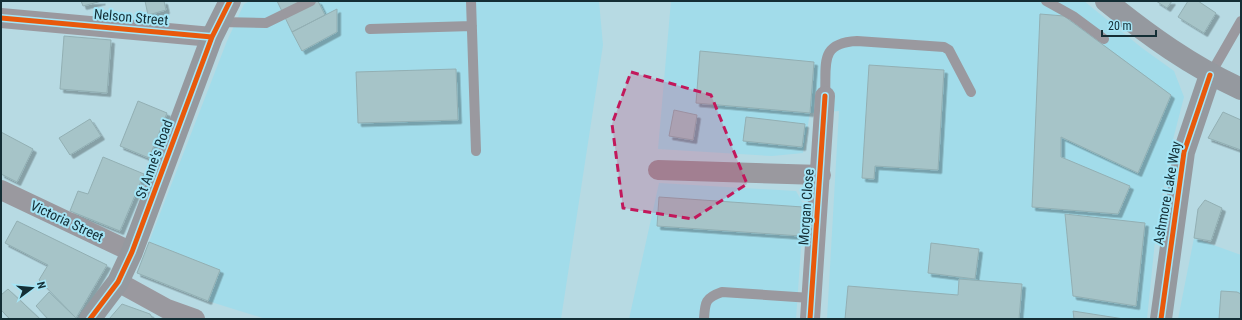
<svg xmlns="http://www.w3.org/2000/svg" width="1242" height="320" font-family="'Roboto Condensed',sans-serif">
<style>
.built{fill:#a2dcea}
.building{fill:#a6c4c8;stroke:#92afb3;filter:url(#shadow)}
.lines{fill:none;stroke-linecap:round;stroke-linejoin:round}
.lane{stroke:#9a999f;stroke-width:10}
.street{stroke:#9a999f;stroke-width:20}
.secondary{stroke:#95999f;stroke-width:22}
.cycleway-casing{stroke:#a4e5f6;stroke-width:8}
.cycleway{stroke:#e8590c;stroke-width:5}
.marked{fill:#c2185b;fill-opacity:0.2;stroke:#c2185b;stroke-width:3;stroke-dasharray:8 5;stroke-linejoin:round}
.labels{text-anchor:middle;stroke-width:4;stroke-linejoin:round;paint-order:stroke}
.street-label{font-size:14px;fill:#142e35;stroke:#a4e5f6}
</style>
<defs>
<filter id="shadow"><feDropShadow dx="3.5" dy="3.5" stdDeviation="0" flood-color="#0004"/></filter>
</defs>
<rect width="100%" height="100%" fill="#b7dae3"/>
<path class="built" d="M250 1H599L603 45 561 319H266L208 301 220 270 149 242 227 41 244 4Z
M671 1H1084L1142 48 1174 71 1184 97 1169 155 1155 241 1147 319H827L839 111 810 113 803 153 772 156 658 149Z
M659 183 796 191 804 205 796 319H629Z
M1194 238 1241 255V319H1178Z"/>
<path class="building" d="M81 1H102L83 6Z
M145 1H164L166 10 148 15Z
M277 1H318L325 15 292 32Z
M1156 1H1172L1167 8Z
M1188 1H1198L1216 13 1204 33 1178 17Z
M337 9V32L302 51 292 32Z
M1040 14 1064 16 1171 95 1138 173 1061 137V157L1130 186 1118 214 1032 207Z
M64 36 111 40 107 93 60 89Z
M700 51 814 62 810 113 696 103Z
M869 65 944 70 938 170 875 166 874 179 862 178Z
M456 69 458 120 358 123 356 72Z
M138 101 167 113 149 158 120 146Z
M674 110 697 115 693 140 669 136Z
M1223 112 1241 120V150L1208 138Z
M746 117 805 124 802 147 743 141Z
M90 119 101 136 70 155 59 138Z
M1 132 33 149 17 182 1 174Z
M103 157 144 174 120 231 70 211 78 191 88 194Z
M659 197 803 207 801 236 657 226Z
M1205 200 1222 208 1211 241 1194 238 1198 209Z
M1065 214 1145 223 1136 306 1073 296Z
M17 221 107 265 76 318 39 280 48 265 5 243Z
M149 242 220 270 208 301 137 273Z
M931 243 979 249 975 279 928 273Z
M959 279 1022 284 1019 319H845L848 286 958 295Z
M8 289 40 319H10L1 310V295Z
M1221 291 1237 292 1241 294V319H1219Z
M49 292 76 318 75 319H48L36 306Z
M122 304 150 314 153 319H109Z
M1073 311 1124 319H1074Z"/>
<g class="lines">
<path class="lane" d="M471 1 476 151
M1046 1 1073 16 1104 39
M219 22 266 23 311 1
M370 29 472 26
M1210 75 1241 21
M825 96C827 65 818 43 857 41L944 47 949 50 971 92
M704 319C705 302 705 298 722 292L811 298"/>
<path class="street" d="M1 18 212 37
M658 170 821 175
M1 190 132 252
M118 282 167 309 195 319
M810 319 825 96"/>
<path class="secondary" d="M1106 1C1148 35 1191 66 1241 89
M90 319 118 282 132 252 212 37 230 1
M1161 319 1184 152 1210 75"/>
<g class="cycleway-casing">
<path id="cycleway" d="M1 18 212 37
M90 319 118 282 132 252 212 37 230 1
M810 319 825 96
M1161 319 1184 152 1210 75"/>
</g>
<use href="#cycleway" class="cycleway"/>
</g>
<path class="marked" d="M631 72 711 95 747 184 693 219 623 208 612 124Z"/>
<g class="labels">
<g class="street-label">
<text transform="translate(131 17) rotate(5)" y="5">Nelson Street</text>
<text transform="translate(154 159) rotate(-70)" y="5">St Anne's Road</text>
<text transform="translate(1167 193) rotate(-80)" y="5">Ashmore Lake Way</text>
<text transform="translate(806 207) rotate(-86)" y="5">Morgan Close</text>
<text transform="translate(67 221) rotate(25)" y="5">Victoria Street</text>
</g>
</g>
<rect width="1242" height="320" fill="none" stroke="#142e35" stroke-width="4"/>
<g transform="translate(32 288) rotate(74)" stroke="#a4e5f6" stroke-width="3" paint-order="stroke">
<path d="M0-3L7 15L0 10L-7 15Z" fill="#142e35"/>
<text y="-6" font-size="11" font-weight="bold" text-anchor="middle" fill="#142e35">N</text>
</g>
<path d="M1102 30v6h54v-6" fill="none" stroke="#142e35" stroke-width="2"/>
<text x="1108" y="30" font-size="12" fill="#142e35" stroke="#a4e5f6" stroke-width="3" paint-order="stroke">20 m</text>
</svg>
